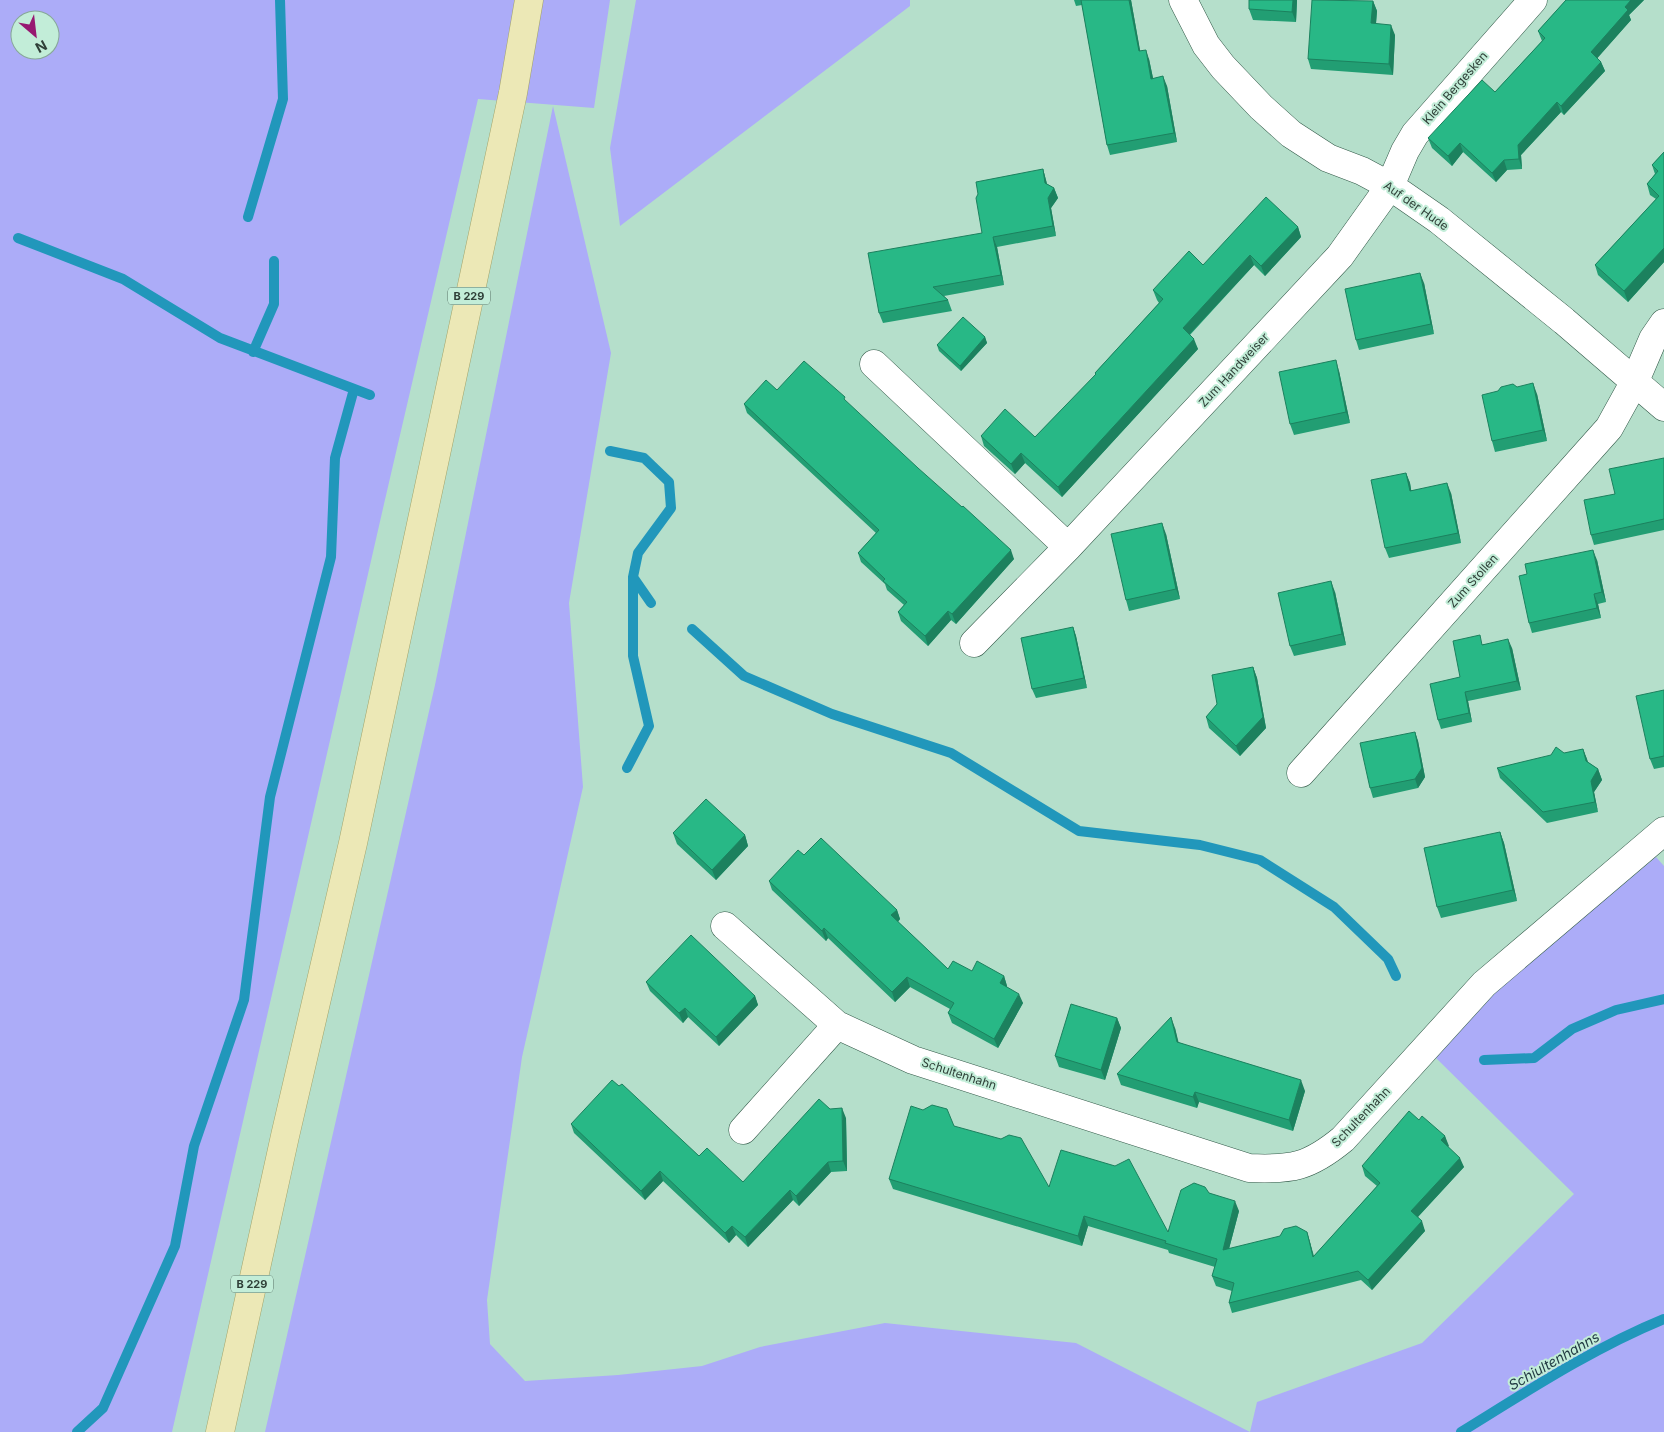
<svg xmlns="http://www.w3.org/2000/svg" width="1664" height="1432" font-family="Inter,sans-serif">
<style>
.green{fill:#acacf8;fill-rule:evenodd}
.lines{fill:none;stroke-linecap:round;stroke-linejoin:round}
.stream{stroke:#2197bb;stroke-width:10}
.minor-casing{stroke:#325948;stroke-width:29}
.major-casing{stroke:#a2a36a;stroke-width:29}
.minor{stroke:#fff;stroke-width:28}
.major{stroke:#ece8b6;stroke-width:28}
.wall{fill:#229e73}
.shaded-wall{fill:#1c815e}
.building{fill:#28b886;stroke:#1c815e}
.labels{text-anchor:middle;stroke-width:4;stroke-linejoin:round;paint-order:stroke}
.shield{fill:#c2edd8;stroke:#5b7468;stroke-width:1}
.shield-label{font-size:11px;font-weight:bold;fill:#2f4038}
.street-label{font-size:12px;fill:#2f4038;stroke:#c2edd8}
.water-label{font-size:14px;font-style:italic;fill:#233b44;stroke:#c2edd8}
</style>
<rect width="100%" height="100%" fill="#b5dfcb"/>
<path class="green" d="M0 0H610L594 108 478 99 384 504 172 1432H0ZM20 20H50V50H20Z
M636 0H910V6L620 226 610 148Z
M553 106 611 353 569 603 583 787 522 1057 487 1300 490 1344 525 1381 618 1375 702 1366 760 1347 885 1323 1076 1343 1250 1432 1257 1402 1422 1343 1574 1194 1436 1058 1502 985 1656 857 1664 866V1432H265L435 685Z"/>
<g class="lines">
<path class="stream" d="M248 217 283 99 280 0
M18 238 123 279 220 338 370 395
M253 352 274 304V261
M610 451 644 458 669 482 671 508 638 553 633 577
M692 629 744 676 832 714 951 753 1079 831 1200 845 1260 860 1334 907 1388 959 1396 976
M627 768 649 726 633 656V577L651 603
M1484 1060 1534 1058 1572 1029 1616 1010 1664 999
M77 1432 103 1408 175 1246 194 1146 244 1000 270 797 331 557 335 458 354 389
M1461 1432C1526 1392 1593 1348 1664 1319"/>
<g class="minor-casing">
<path id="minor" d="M1183 0 1206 45 1223 67 1261 107 1291 134 1328 158 1362 171 1390 186 1439 220 1564 321 1664 407
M874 364 1068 547
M974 643 1068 547 1340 256 1390 186 1405 151 1415 134 1533 0
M1301 773 1609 428 1635 381 1653 339 1664 323
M725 926 837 1025 913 1060 1249 1168C1292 1170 1309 1167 1343 1139L1484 984 1664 831
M743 1130 837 1025"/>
</g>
<g class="major-casing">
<path id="major" d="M220 1432 285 1136 353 843 513 93 529 0"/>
</g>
<use href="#minor" class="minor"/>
<use href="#major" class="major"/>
</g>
<path class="wall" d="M1074 0H1131L1140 51 1149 59 1153 78 1167 86 1177 142 1110 155 1107 145 1082 5 1076 6Z
M1249 0H1297L1296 22 1253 20 1249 9Z
M1566 0H1644L1629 15 1631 20 1597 58 1601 62 1605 71 1564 115 1561 112 1521 155 1522 169 1507 170 1496 182 1463 152 1452 166 1432 148 1428 138 1495 92 1542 41 1538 31Z
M1373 1 1377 11 1376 24 1395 35 1393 75 1311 69 1308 59Z
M1664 152V262L1628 302 1598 275 1595 265 1656 199 1650 195 1647 184 1655 174 1652 165Z
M1043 169 1047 184 1054 188 1058 198 1051 208 1056 236 997 247 1004 285 944 296 948 300 952 311 883 323 879 313 982 233Z
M1298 227 1301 237 1265 276 1254 265 1190 335 1198 349 1062 497 1025 463 1015 474 984 446 981 436 1035 437 1096 375 1095 373 1159 303 1157 300 1153 290 1203 265Z
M1424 283 1434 334 1359 350 1356 340Z
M985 337 987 343 961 371 939 351 937 345Z
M1339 371 1350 423 1294 435 1290 424Z
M1517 387 1537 394 1547 441 1495 452 1492 441Z
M777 390 847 403 1014 559 956 624 951 620 928 646 901 621 898 612 904 605 887 590 885 584 861 562 858 553 876 533 747 413 744 404Z
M1664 458V530L1594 545 1591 535 1615 494Z
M1406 473 1410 483 1411 490 1451 493 1461 543 1389 558 1385 548Z
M1166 534 1180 599 1129 611 1126 600Z
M1597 560 1606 602 1598 604 1601 618 1532 633 1529 623Z
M1335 592 1346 645 1294 656 1290 646Z
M1073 627 1076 636 1087 688 1036 698 1032 689Z
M1483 644 1512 648 1521 690 1468 701 1472 722 1441 729 1438 720 1460 677Z
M1253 667 1257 678 1266 728 1240 756 1209 728 1206 717Z
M1664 690V767L1654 769 1650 759Z
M1415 732 1418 741 1425 777 1418 788 1373 798 1370 788Z
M1583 749 1588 762 1598 769 1602 780 1594 792 1598 812 1547 823 1500 778 1497 768Z
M1500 832 1504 843 1517 901 1441 918 1437 907Z
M673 833 745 835 748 846 716 880 677 844Z
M804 855 897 910 900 919 898 922 948 969 972 971 1004 976 1007 986V987L1023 1003 998 1048 952 1023 948 1013 950 1009 910 987 895 1002 828 938 826 941 772 890 769 881Z
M646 982 755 996 758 1005 719 1046 688 1017 683 1023 650 991Z
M1117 1018 1121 1028 1105 1080 1059 1067 1055 1056Z
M1175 1028 1178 1042 1305 1091 1293 1131 1199 1102 1197 1108 1121 1085 1117 1074Z
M846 1118 847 1171 831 1172 799 1206 793 1200 748 1247 736 1235 729 1243 663 1181 645 1200 574 1133 571 1124 699 1156 743 1182Z
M1419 1120 1445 1136 1448 1147 1464 1167 1418 1217 1425 1231 1372 1290 1361 1280 1232 1313 1229 1303 1232 1291 1216 1286 1212 1276 1215 1267 1169 1253 1168 1250 1088 1226 1082 1246 893 1189 889 1179 954 1126 1049 1187 1168 1232 1209 1193 1239 1211 1229 1249 1307 1232 1314 1256 1377 1186 1365 1176 1362 1166Z"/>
<path class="shaded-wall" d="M1129 0H1131L1142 61 1139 51Z
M1293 0H1297L1296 22 1292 12Z
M1631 0H1644L1629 15 1631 20 1594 62 1591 52 1625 7Z
M1373 1 1377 11 1375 34 1371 23Z
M1391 25 1395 35 1393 75 1389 64Z
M1146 50 1149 59 1155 88 1151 79Z
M1601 62 1605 71 1564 115 1561 106Z
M1163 76 1167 86 1177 142 1174 133Z
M1557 102 1561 112 1521 155 1522 169 1519 159 1518 145Z
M1460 143 1463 152 1452 166 1448 156Z
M1504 160 1507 170 1496 182 1492 173Z
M1043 169 1046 180 1049 193 1045 183Z
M1054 188 1058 198 1051 208 1056 236 1053 226 1048 198Z
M1298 227 1301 237 1265 276 1261 266Z
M993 237 997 247 1004 285 1001 275Z
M1664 248V262L1628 302 1624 291Z
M1250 255 1254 265 1186 338 1183 328Z
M1420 273 1424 283 1434 334 1431 324Z
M985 337 987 343 961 371 960 366Z
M1194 339 1198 349 1062 497 1058 487Z
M1336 360 1339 371 1350 423 1346 412Z
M1533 383 1537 394 1547 441 1543 430Z
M1021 453 1025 463 1015 474 1011 464Z
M1406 473 1410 483 1413 501 1410 491Z
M1447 483 1451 493 1461 543 1458 533Z
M1162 523 1166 534 1180 599 1176 589Z
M1011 550 1014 559 956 624 952 614Z
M1593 550 1597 560 1606 602 1602 592Z
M1331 581 1335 592 1346 645 1342 634Z
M1594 594 1598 604 1601 618 1597 608Z
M948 611 951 620 928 646 925 636Z
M1073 627 1076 636 1087 688 1084 678Z
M1508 639 1512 648 1521 690 1517 681Z
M1253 667 1257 678 1266 728 1240 756 1236 746Z
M1465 692 1468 701 1472 722 1469 713Z
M1415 732 1418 741 1425 777 1418 788 1415 779Z
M1583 749 1587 759 1590 771 1586 761Z
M1598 769 1602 780 1594 792 1598 812 1595 802 1591 781Z
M1500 832 1504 843 1517 901 1513 890Z
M745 835 748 846 716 880 712 870Z
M897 910 900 919 895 925 891 915Z
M824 928 828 938 826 941 822 931Z
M1004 976 1007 986 1003 993 1000 983Z
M907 977 910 987 895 1002 892 992Z
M1019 994 1023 1003 998 1048 994 1039Z
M755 996 758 1005 719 1046 716 1037Z
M685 1008 688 1017 683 1023 679 1013Z
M1171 1017 1175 1028 1181 1052 1177 1042Z
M1117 1018 1121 1028 1105 1080 1101 1070Z
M1301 1080 1305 1091 1293 1131 1289 1120Z
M1195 1092 1199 1102 1197 1108 1193 1097Z
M842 1108 846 1118 847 1171 843 1161Z
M1445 1136 1449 1146 1445 1150 1441 1140Z
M1460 1158 1464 1167 1414 1221 1411 1211Z
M828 1162 831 1172 799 1206 796 1196Z
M660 1171 663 1181 645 1200 641 1191Z
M790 1190 793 1200 748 1247 745 1237Z
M1235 1201 1239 1211 1226 1260 1223 1250Z
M1084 1216 1088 1226 1082 1246 1078 1236Z
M1422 1221 1425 1231 1372 1290 1368 1280Z
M732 1226 736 1235 729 1243 725 1233Z
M1307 1232 1310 1242 1316 1267 1313 1257Z"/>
<path class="building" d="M1081 0H1129L1139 51 1146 50 1151 79 1163 76 1174 133 1107 145Z
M1249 0H1293L1292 12 1249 9Z
M1312 0 1373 1 1371 23 1391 25 1389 64 1308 59Z
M1566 0H1631L1625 7 1628 10 1591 52 1601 62 1561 106 1557 102 1518 145 1519 159 1504 160 1492 173 1460 143 1448 156 1428 138 1482 80 1495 92 1545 38 1538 31Z
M1664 152V248L1624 291 1595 265 1659 196 1647 184 1658 171 1652 165Z
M1043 169 1045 183 1054 188 1048 198 1053 226 993 237 1001 275 933 287 948 300 879 313 868 253 982 233 976 198 978 194 976 182Z
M1266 197 1298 227 1261 266 1250 255 1183 328 1194 339 1058 487 1021 453 1011 464 981 436 1005 409 1035 437 1096 374 1095 373 1163 299 1153 290 1189 251 1203 265Z
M1420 273 1431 324 1356 340 1345 289Z
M963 317 985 337 960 366 937 345Z
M1336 360 1346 412 1290 424 1279 372Z
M804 361 845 397 844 399 918 468 962 507 963 506 1011 550 952 614 948 611 925 636 898 612 907 602 883 581 885 579 858 553 879 530 744 404 766 380 777 390Z
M1533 383 1543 430 1492 441 1482 395 1498 391 1501 387 1513 384 1517 387Z
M1664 458V519L1591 535 1584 500 1615 494 1609 469Z
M1406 473 1410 491 1447 483 1458 533 1385 548 1371 480Z
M1162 523 1176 589 1126 600 1111 534Z
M1593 550 1602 592 1594 594 1597 608 1529 623 1519 576 1527 574 1525 564Z
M1331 581 1342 634 1290 646 1278 593Z
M1073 627 1084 678 1032 689 1021 638Z
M1480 635 1482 645 1508 639 1517 681 1465 692 1469 713 1438 720 1430 684 1460 677 1453 641Z
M1253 667 1263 717 1236 746 1206 717 1217 704 1212 675Z
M1664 690V756L1650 759 1636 696Z
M1415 732 1422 768 1415 779 1370 788 1360 743Z
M1556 747 1564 753 1583 749 1586 761 1598 769 1591 781 1595 802 1543 812 1497 768 1551 755Z
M706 799 745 835 712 870 673 833Z
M1500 832 1513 890 1437 907 1424 848Z
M821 838 897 910 891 915 948 969 953 961 972 971 977 961 1004 976 1000 983 1019 994 994 1039 948 1013 954 1003 907 977 892 992 824 928 822 931 769 881 798 850 804 855Z
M691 935 755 996 716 1037 685 1008 679 1013 646 982Z
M1071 1004 1117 1018 1101 1070 1055 1056Z
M1171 1017 1177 1042 1301 1080 1289 1120 1195 1092 1193 1097 1117 1074Z
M612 1080 619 1086 622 1084 699 1156 707 1148 743 1182 819 1099 830 1109 842 1108 843 1161 828 1162 796 1196 790 1190 745 1237 732 1226 725 1233 660 1171 641 1191 571 1124Z
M932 1105 947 1109 954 1126 1001 1139 1009 1135 1021 1138 1049 1187 1061 1150 1115 1166 1129 1159 1168 1232 1181 1190 1194 1183 1205 1187 1209 1193 1235 1201 1223 1250 1280 1236 1284 1229 1296 1226 1307 1232 1313 1257 1380 1183 1362 1166 1409 1111 1419 1120 1422 1116 1445 1136 1441 1140 1460 1158 1411 1211 1422 1221 1368 1280 1358 1271 1229 1303 1234 1283 1212 1276 1217 1259 1165 1243 1166 1241 1084 1216 1078 1236 889 1179 911 1106 923 1110Z"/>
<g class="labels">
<g class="shield">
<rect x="448" y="287.5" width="42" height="17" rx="4"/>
<rect x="231" y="1275.5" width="42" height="17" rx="4"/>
</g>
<g class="shield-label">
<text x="469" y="300">B 229</text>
<text x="252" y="1288">B 229</text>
</g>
<g class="street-label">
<text transform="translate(1455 88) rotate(-49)" y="4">Klein Bergesken</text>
<text transform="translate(1416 206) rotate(35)" y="4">Auf der Hude</text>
<text transform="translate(1234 370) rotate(-47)" y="4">Zum Handweiser</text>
<text transform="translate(1473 581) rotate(-48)" y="4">Zum Stollen</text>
<text transform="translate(959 1074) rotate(18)" y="4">Schultenhahn</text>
<text transform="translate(1361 1117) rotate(-46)" y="4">Schultenhahn</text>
</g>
<g class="water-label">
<text transform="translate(1554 1361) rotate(-30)" y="5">Schiultenhahns</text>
</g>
</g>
<g transform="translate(35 35) rotate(152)"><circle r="24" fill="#c2edd8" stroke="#87a898"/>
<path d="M0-4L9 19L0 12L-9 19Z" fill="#971971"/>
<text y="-8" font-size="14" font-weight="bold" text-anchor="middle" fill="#2f4038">N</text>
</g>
</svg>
